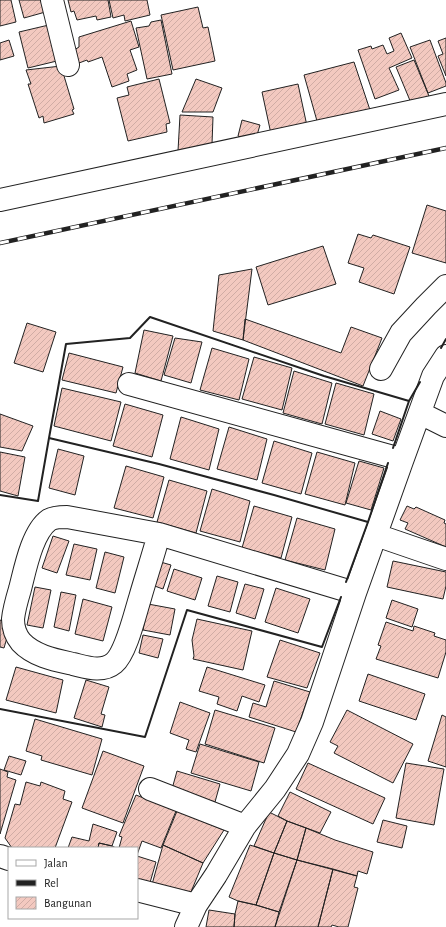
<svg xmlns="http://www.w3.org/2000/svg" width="446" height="927" font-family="'Alegreya Sans',sans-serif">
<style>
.building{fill:url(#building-hatch);stroke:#222}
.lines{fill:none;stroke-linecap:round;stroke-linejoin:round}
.minor-casing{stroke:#222;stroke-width:24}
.minor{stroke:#fff;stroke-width:22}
.rail-casing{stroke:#222;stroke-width:4.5}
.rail{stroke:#fff;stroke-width:3;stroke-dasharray:9;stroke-linecap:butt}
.wall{stroke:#222;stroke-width:2}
</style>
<defs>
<pattern id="building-hatch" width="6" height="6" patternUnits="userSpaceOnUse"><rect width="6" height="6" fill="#f3c9c0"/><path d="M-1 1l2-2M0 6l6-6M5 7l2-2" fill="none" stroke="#d0aca5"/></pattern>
</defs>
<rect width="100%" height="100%" fill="#fff"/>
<path class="building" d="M0 0H11L16 22 0 26Z
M19 0H50L49 11 24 18Z
M68 0H108L111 17 97 20 96 16 77 20 74 11 71 12Z
M109 0H147L150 15 125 21 124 15 113 18Z
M198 7 203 28 208 27 215 61 173 70 161 15Z
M161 20 172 74 147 79 136 28 149 26 151 22Z
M131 21 139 47 130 50 137 70 127 74 129 81 112 87 102 57 88 62 87 60 79 63 74 50 79 47V37Z
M53 24 61 60 28 68 19 32Z
M401 33 412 58 389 68 399 90 375 99 358 50 371 46 372 49 383 45 387 54 394 51 389 38Z
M446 38V76L438 56 443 54 438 41Z
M9 40 14 56 0 60V43Z
M430 40 446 83V86L428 93 410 47Z
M414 60 429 96 411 103 396 67Z
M354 62 370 110 317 121 304 75Z
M61 66 74 109 72 110 74 114 44 123 43 116 39 118 28 84H31L26 70Z
M159 79 170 123 166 124 167 132 128 141 117 98 129 95 127 87Z
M196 79 222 88 213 112H182Z
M298 84 307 126 271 134 262 92Z
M180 115 213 117 212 144 178 151Z
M242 120 260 125 255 142 238 136Z
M427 205 446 211V263L412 253Z
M358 234 371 238 373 235 410 247 394 294 359 282 364 268 348 263Z
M323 246 336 284 268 305 256 267Z
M252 269 243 340 213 331 219 275Z
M245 319 341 353 351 327 382 338 363 386 243 340Z
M27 323 56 332 43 372 14 363Z
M144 330 173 336 161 381 135 373Z
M175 338 202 342 191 383 164 375Z
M212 348 249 359 239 400 200 390Z
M69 353 123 367 116 393 62 380Z
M254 357 292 368 282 410 242 399Z
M294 371 332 383 322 424 283 413Z
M336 383 374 394 364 435 325 424Z
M62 388 121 402 111 441 54 426Z
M125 404 163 415 152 457 113 446Z
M380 411 401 419 393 441 372 434Z
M0 414 33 426 22 451 0 447Z
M181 417 219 429 209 470 170 459Z
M229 427 267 439 257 480 217 469Z
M274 441 312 453 301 494 262 483Z
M58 449 84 456 75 495 49 488Z
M0 452 25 457 18 496 0 491Z
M317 452 355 463 345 505 305 494Z
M359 461 384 468 371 510 346 503Z
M126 466 164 477 153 518 114 508Z
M169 480 207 491 196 533 157 522Z
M212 489 250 501 240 542 200 531Z
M254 506 292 517 281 558 242 548Z
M407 506 414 509 416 507 445 520 444 523 446 524V547L405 529 408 523 400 520Z
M297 518 335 529 325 570 285 560Z
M53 536 69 541 57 573 42 568Z
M74 544 97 549 90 580 66 575Z
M105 552 124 557 115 593 96 588Z
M157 561 171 565 163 589 149 584Z
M393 561 446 572V586L443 599 387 587Z
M174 569 202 578 195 600 167 591Z
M217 576 238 582 230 612 208 606Z
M245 584 264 589 255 619 236 613Z
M35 587 51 590 43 628 27 625Z
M276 588 310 599 298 633 265 622Z
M61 592 76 595 69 631 54 627Z
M83 599 112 607 103 641 75 634Z
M392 600 418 609 412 627 386 618Z
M148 604 175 609 170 635 143 630Z
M197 619 252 631 243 670 193 659 194 656 192 640Z
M0 620 11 624 4 648 0 647Z
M386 622 413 631 414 626 435 633 434 636 446 640V652L438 678 376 659 381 646 378 645Z
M143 635 163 639 158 658 139 653Z
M280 640 320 653 307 688 267 677Z
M16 667 63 680 56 713 6 700Z
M207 667 265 685 259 702 242 696 237 711 217 704 219 697 199 691Z
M368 674 425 694 416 720 359 701Z
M86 680 109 687 101 714 105 715 102 727 74 718Z
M274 681 310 692 296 732 249 717 253 703 266 707Z
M180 702 210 713 196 752 186 749 189 740 170 733Z
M215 710 275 728 264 763 205 744Z
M347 710 413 744 393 783 334 753 338 746 330 742Z
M442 715 446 717V767L428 761Z
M35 719 102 739 92 775 41 760 42 756 26 751Z
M200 744 259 762 251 791 191 773Z
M103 751 144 766 123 823 82 808Z
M9 756 26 761 21 775 4 770Z
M308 763 385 798 373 824 296 789Z
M406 763 444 769 434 825 396 818Z
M0 769 8 772 7 777 16 780 0 834Z
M177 771 220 784 215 802 172 789Z
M26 782 40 786 41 782 65 791 63 799 72 802 55 848H12L5 838 15 804 20 805Z
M290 792 331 812 320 833 287 821 278 816Z
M136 795 176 811 161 848 142 841 137 855V848H119L122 837 119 836Z
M177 811 224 830 203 863 163 845Z
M269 812 287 821 274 853 254 846Z
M383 820 407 826 402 848 377 842Z
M287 821 306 828 297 860 274 853Z
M93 824 117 832 112 846 99 843 98 848H68L72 837 89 841Z
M306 828 335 840 373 852 367 874 358 871 357 876 297 860Z
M99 843 112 846 116 848H98Z
M163 845 203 863 188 899 151 888Z
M250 845 274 853 256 905 238 901 229 897Z
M274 853 297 860 279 912 256 905Z
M137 856 156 862 149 886 137 882Z
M297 860 333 869 318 927H275Z
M333 869 357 876 354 887 358 888 348 927H339L332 925 331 927H318Z
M238 901 256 905 279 912 275 927H234L235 914Z
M209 910 235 914 234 927H206Z"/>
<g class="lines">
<g class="minor-casing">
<path id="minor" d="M52 0 68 65
M0 200 446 104
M381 369 401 333 426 306 446 286
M129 384 390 456 402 461
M420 413 446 426
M159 534C153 556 146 577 140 598 135 614 126 653 114 663 102 673 86 667 73 664 55 660 34 656 21 642 16 636 13 627 13 619 14 609 17 599 20 589 25 570 32 532 49 520 54 517 61 517 67 517L159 534 355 593
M376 535 446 559
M150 789 245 826
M0 856 9 859
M137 890 196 905
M186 927 196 905 216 875 245 826 275 789 298 754 312 722 355 593 402 461 433 376 446 356"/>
</g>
<use href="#minor" class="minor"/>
<g class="rail-casing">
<path id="rail" d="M0 243 446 148"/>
</g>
<use href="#rail" class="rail"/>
<path class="wall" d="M441 348 446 339
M49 438 159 464 274 495 368 522
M393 448 409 401 420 382
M0 495 38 501 49 438 66 344 130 338 150 317 324 376 409 401
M346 582 368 522 388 463
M0 709 145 737 187 610 322 647 341 597"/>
</g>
<rect x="8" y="847" width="130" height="72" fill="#ffffff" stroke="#a7a7a7"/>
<rect x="16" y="860" width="20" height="6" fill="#ffffff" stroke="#a7a7a7"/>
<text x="44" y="867" font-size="12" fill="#222222">Jalan</text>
<rect x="16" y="880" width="20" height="6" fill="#222222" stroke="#a7a7a7"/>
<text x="44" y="887" font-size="12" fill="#222222">Rel</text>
<rect x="16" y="897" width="20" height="12" fill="url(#building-hatch)" stroke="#a7a7a7"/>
<text x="44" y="907" font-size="12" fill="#222222">Bangunan</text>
</svg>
